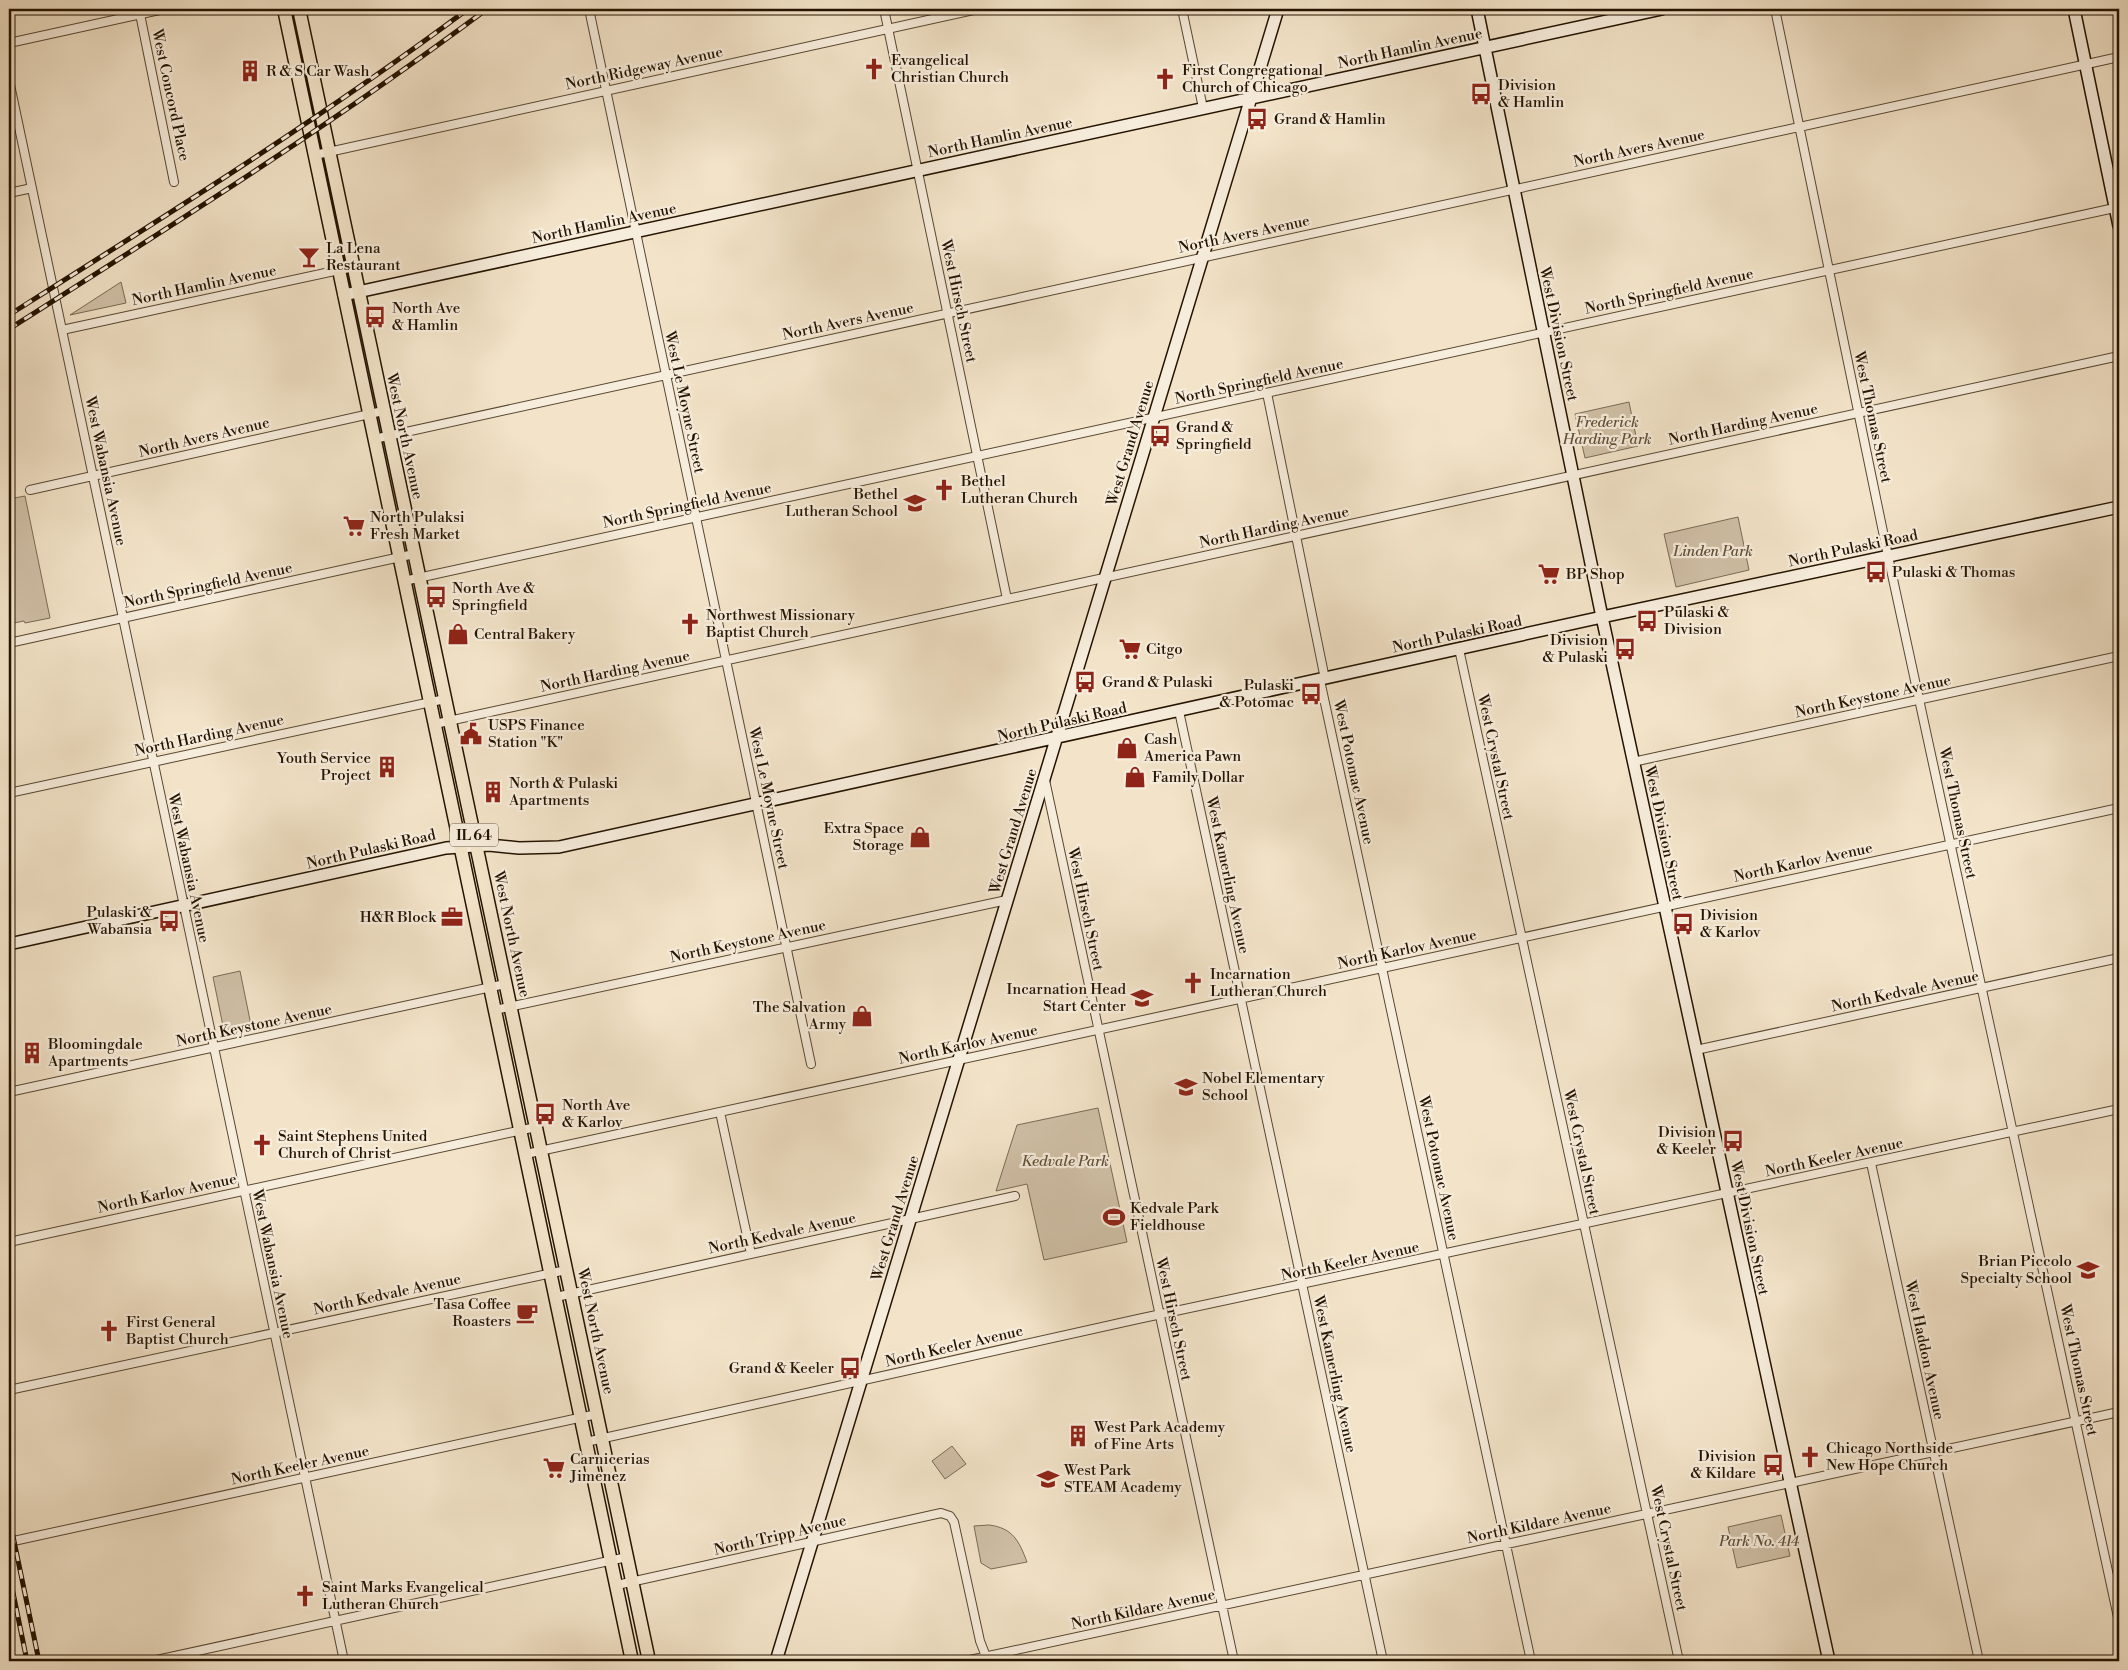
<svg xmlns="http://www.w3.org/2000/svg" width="2128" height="1670" font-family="'Libre Bodoni',serif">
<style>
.green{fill:#d0c0a7;stroke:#7a6a54}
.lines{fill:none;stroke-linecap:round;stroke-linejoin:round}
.street-casing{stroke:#584732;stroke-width:10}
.secondary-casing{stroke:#241300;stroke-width:14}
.primary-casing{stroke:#241300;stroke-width:15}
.street{stroke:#f7eddc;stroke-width:8}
.secondary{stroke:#f7eddc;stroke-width:11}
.primary{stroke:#f3e4c9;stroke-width:12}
.rail-casing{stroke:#241300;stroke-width:5}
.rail{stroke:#f7eddc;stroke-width:3;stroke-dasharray:9;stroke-linecap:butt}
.labels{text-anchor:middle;stroke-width:4.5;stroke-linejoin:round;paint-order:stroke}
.shield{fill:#f7eddc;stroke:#635442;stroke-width:1}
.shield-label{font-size:14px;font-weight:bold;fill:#241300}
.street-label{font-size:15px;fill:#241300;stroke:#f7eddc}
.poi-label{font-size:15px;fill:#241300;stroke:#f7eddc;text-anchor:start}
.park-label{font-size:15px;font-style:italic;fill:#60503a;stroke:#f7eddc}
</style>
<rect width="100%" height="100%" fill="#f3e4c9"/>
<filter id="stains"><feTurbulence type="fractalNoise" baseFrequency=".004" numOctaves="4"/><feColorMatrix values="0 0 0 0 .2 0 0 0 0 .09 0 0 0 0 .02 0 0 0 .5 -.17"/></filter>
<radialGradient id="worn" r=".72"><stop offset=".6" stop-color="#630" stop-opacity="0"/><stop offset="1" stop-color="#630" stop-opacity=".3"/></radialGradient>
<path class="green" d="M121 282 126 303 70 315Z
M1629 402 1638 446 1585 458 1575 414Z
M25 496 50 618 25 623 24 621 9 624V499Z
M1738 517 1749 570 1676 587 1664 534Z
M240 971 251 1025 224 1031 213 977Z
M1098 1108 1127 1242 1044 1260 1027 1184 996 1191 1017 1125Z
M952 1446 966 1464 945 1479 932 1461Z
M1781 1515 1790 1556 1737 1568 1728 1527Z
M989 1525C1013 1528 1019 1541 1027 1562L991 1569 981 1563 974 1526Z"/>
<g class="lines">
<g class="street-casing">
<path id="street" d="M589 9 811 1064
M884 9 1007 599
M1182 9 1203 108
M1775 9 1888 556 2119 1622
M140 14 174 182
M9 43 164 9
M9 80 344 1661
M315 155 978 9
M9 193 32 188
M62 330 353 267
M1267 393 1325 679
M374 439 2119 57
M30 490 383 411
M404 581 2119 207
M9 643 414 554
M1459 649 1679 1661
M1320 680 1531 1661
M1179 711 1383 1661
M435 724 2119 356
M1633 762 2119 656
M1045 780 1234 1661
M9 793 445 699
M495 1010 1007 900
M1696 1050 2119 958
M9 1092 505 984
M720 1112 751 1254
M526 1154 2119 808
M1871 1163 1979 1661
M9 1242 536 1127
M556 1297 1015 1196
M9 1390 566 1270
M586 1442 1138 1319 2119 1109
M9 1542 597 1414
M617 1585 941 1513 950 1516 954 1522 980 1641 987 1659
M152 1661 627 1557
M965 1661 2119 1412"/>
</g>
<g class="secondary-casing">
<path id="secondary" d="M1477 9 1602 617 1829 1661
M2074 9 2119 226
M344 295 1662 9
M9 944 446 848 489 845 519 848 559 847 1602 617 2119 507
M776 1661 1278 9"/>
</g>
<g class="primary-casing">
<path id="primary" d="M284 9 632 1661
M299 9 649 1661"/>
</g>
<use href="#street" class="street"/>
<use href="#secondary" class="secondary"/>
<use href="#primary" class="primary"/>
<g class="rail-casing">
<path id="rail" d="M9 315C164 217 320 119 468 9
M9 329C171 226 333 124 487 9
M9 1517 39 1661
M9 1573 27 1661"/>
</g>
<use href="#rail" class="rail"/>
</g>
<defs>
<g id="church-bare" transform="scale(1.725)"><path d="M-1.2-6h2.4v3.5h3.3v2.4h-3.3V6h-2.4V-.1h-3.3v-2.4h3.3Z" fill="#8f2418" stroke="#f7eddc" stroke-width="2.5" paint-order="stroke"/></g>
<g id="building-bare" transform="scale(1.725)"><path d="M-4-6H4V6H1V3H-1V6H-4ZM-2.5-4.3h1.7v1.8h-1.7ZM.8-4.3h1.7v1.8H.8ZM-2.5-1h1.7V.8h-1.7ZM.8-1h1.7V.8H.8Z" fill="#8f2418" stroke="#f7eddc" stroke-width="2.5" paint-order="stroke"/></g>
<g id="bus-bare" transform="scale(1.725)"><path d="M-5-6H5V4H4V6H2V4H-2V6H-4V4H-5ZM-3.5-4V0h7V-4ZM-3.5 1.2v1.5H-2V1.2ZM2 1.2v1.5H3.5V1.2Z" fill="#8f2418" stroke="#f7eddc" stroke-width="2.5" paint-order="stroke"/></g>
<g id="bar-bare" transform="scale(1.725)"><path d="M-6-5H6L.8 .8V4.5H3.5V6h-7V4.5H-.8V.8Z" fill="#8f2418" stroke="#f7eddc" stroke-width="2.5" paint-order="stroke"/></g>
<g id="school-bare" transform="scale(1.725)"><path d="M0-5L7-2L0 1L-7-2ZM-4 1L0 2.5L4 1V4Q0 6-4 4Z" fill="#8f2418" stroke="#f7eddc" stroke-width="2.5" paint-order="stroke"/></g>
<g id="supermarket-bare" transform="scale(1.725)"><path d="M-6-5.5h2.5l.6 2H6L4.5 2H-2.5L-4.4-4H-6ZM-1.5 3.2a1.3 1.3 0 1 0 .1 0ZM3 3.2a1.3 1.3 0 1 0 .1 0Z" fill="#8f2418" stroke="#f7eddc" stroke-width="2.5" paint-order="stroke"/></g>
<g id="shop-bare" transform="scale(1.725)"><path d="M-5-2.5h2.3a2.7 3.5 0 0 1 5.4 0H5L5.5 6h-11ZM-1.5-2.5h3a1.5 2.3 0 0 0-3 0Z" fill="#8f2418" stroke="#f7eddc" stroke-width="2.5" paint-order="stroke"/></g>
<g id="civic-bare" transform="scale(1.725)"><path d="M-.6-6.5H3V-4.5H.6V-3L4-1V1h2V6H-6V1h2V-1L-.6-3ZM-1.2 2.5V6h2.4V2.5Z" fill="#8f2418" stroke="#f7eddc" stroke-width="2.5" paint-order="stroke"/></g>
<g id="office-bare" transform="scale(1.725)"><path d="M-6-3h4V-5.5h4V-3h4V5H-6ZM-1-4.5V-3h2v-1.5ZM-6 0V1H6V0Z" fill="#8f2418" stroke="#f7eddc" stroke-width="2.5" paint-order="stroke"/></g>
<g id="stadium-bare" transform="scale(1.725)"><path d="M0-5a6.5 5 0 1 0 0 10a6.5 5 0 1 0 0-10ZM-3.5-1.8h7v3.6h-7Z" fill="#8f2418" stroke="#f7eddc" stroke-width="2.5" paint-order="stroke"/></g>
<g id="cafe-bare" transform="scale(1.725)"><path d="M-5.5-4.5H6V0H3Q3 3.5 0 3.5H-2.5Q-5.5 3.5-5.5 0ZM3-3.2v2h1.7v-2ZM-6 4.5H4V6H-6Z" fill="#8f2418" stroke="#f7eddc" stroke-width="2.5" paint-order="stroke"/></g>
</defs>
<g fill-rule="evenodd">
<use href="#church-bare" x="874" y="69"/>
<use href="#building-bare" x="250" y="71"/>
<use href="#church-bare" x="1165" y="79"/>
<use href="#bus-bare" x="1481" y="94"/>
<use href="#bus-bare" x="1257" y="119"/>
<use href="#bar-bare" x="309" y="257"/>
<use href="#bus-bare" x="375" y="317"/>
<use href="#bus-bare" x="1160" y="436"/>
<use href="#church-bare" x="944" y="490"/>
<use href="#school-bare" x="915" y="503"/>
<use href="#supermarket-bare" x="354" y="526"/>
<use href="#bus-bare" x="1876" y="572"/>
<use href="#supermarket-bare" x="1549" y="574"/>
<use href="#bus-bare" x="436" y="597"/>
<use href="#bus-bare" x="1647" y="621"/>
<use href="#church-bare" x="690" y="624"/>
<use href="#shop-bare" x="458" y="634"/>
<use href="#supermarket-bare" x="1130" y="649"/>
<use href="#bus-bare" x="1625" y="649"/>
<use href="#bus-bare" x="1085" y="682"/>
<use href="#bus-bare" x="1311" y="694"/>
<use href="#civic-bare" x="471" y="734"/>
<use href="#shop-bare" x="1127" y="748"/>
<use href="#building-bare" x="387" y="767"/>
<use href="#shop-bare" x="1135" y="777"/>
<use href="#building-bare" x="493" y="792"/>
<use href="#shop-bare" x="920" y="837"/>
<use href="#office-bare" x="452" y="917"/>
<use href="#bus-bare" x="169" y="921"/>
<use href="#bus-bare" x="1683" y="924"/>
<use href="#church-bare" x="1193" y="983"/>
<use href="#school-bare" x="1142" y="998"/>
<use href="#shop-bare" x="862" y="1016"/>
<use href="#building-bare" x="32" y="1053"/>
<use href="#school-bare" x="1186" y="1087"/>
<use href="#bus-bare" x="545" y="1114"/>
<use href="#bus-bare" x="1733" y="1141"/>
<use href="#church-bare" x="262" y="1145"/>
<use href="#stadium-bare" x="1114" y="1217"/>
<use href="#school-bare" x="2088" y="1270"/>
<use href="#cafe-bare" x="527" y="1313"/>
<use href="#church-bare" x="109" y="1331"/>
<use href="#bus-bare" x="850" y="1368"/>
<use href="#building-bare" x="1078" y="1436"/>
<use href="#church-bare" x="1810" y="1457"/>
<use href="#bus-bare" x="1773" y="1465"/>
<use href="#supermarket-bare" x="554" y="1468"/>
<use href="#school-bare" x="1048" y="1479"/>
<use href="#church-bare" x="305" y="1596"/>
</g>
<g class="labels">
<rect class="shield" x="450" y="823.5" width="48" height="23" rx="4"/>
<g class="shield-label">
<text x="474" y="840">IL 64</text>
</g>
<g class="street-label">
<text transform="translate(1410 48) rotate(-12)" y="5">North Hamlin Avenue</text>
<text transform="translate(644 68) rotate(-12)" y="5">North Ridgeway Avenue</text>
<text transform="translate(171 95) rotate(78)" y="5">West Concord Place</text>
<text transform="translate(1000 137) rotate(-12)" y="5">North Hamlin Avenue</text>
<text transform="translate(1639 148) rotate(-12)" y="5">North Avers Avenue</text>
<text transform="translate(604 223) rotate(-12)" y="5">North Hamlin Avenue</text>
<text transform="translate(1244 234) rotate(-12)" y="5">North Avers Avenue</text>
<text transform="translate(204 285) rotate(-12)" y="5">North Hamlin Avenue</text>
<text transform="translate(1669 291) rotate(-12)" y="5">North Springfield Avenue</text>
<text transform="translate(959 301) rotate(78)" y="5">West Hirsch Street</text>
<text transform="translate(848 321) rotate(-12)" y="5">North Avers Avenue</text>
<text transform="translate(1559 334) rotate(78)" y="5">West Division Street</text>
<text transform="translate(1259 381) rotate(-12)" y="5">North Springfield Avenue</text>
<text transform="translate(685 402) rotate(78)" y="5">West Le Moyne Street</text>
<text transform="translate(1873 417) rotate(78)" y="5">West Thomas Street</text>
<text transform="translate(1743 424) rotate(-12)" y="5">North Harding Avenue</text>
<text transform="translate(405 436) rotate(78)" y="5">West North Avenue</text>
<text transform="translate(204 437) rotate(-13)" y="5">North Avers Avenue</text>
<text transform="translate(1130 443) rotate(-73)" y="5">West Grand Avenue</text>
<text transform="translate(106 471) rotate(78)" y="5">West Wabansia Avenue</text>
<text transform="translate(687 505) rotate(-12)" y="5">North Springfield Avenue</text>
<text transform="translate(1274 527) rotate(-12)" y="5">North Harding Avenue</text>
<text transform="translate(1853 548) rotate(-12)" y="5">North Pulaski Road</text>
<text transform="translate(208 585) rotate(-12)" y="5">North Springfield Avenue</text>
<text transform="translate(1457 634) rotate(-12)" y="5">North Pulaski Road</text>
<text transform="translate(615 671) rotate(-12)" y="5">North Harding Avenue</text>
<text transform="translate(1873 696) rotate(-12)" y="5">North Keystone Avenue</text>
<text transform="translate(1062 722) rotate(-13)" y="5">North Pulaski Road</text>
<text transform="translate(209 735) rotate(-12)" y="5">North Harding Avenue</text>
<text transform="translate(1496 757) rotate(78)" y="5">West Crystal Street</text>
<text transform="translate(1354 772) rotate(78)" y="5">West Potomac Avenue</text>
<text transform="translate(769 798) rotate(78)" y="5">West Le Moyne Street</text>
<text transform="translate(1958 813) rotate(78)" y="5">West Thomas Street</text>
<text transform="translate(1013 831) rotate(-73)" y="5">West Grand Avenue</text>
<text transform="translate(1664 833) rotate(78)" y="5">West Division Street</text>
<text transform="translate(371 849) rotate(-13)" y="5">North Pulaski Road</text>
<text transform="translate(1803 862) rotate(-12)" y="5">North Karlov Avenue</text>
<text transform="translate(189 868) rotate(78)" y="5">West Wabansia Avenue</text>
<text transform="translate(1228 875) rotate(78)" y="5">West Kamerling Avenue</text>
<text transform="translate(1086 909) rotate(78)" y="5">West Hirsch Street</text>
<text transform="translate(512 934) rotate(78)" y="5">West North Avenue</text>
<text transform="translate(748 941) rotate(-12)" y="5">North Keystone Avenue</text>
<text transform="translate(1407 949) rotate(-12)" y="5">North Karlov Avenue</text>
<text transform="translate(1905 991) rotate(-12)" y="5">North Kedvale Avenue</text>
<text transform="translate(254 1025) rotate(-12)" y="5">North Keystone Avenue</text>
<text transform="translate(968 1044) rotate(-12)" y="5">North Karlov Avenue</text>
<text transform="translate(1582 1152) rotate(78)" y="5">West Crystal Street</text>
<text transform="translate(1834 1157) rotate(-12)" y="5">North Keeler Avenue</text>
<text transform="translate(1439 1168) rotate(78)" y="5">West Potomac Avenue</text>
<text transform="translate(167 1193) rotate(-12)" y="5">North Karlov Avenue</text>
<text transform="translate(895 1218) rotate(-73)" y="5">West Grand Avenue</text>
<text transform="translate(1750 1228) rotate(78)" y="5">West Division Street</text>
<text transform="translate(782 1233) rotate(-12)" y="5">North Kedvale Avenue</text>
<text transform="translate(1350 1261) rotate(-12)" y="5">North Keeler Avenue</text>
<text transform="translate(273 1264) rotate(78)" y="5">West Wabansia Avenue</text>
<text transform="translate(387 1294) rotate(-12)" y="5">North Kedvale Avenue</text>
<text transform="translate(1174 1319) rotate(78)" y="5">West Hirsch Street</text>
<text transform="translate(596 1331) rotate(78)" y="5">West North Avenue</text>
<text transform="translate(954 1346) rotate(-13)" y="5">North Keeler Avenue</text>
<text transform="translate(1925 1350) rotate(78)" y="5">West Haddon Avenue</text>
<text transform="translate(2079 1370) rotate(78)" y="5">West Thomas Street</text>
<text transform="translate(1335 1374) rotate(78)" y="5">West Kamerling Avenue</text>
<text transform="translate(300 1465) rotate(-12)" y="5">North Keeler Avenue</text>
<text transform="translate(1539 1523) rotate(-12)" y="5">North Kildare Avenue</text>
<text transform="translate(780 1535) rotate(-13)" y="5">North Tripp Avenue</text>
<text transform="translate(1669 1548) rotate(78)" y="5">West Crystal Street</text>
<text transform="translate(1143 1609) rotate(-12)" y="5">North Kildare Avenue</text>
</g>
<g class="poi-label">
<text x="891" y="65">Evangelical<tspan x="891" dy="17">Christian Church</tspan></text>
<text x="1182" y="75">First Congregational<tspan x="1182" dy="17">Church of Chicago</tspan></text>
<text x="266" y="76">R &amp; S Car Wash</text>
<text x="1498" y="90">Division<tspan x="1498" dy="17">&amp; Hamlin</tspan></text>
<text x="1274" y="124">Grand &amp; Hamlin</text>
<text x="326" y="253">La Lena<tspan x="326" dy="17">Restaurant</tspan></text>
<text x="392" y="313">North Ave<tspan x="392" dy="17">&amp; Hamlin</tspan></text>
<text x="1176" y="432">Grand &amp;<tspan x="1176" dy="17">Springfield</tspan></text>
<text x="961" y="486">Bethel<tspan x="961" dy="17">Lutheran Church</tspan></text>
<text x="898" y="499" text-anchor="end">Bethel<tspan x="898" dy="17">Lutheran School</tspan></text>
<text x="370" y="522">North Pulaksi<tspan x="370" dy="17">Fresh Market</tspan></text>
<text x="1892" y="577">Pulaski &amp; Thomas</text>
<text x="1566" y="579">BP Shop</text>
<text x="452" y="593">North Ave &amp;<tspan x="452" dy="17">Springfield</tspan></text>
<text x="1664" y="617">Pulaski &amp;<tspan x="1664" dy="17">Division</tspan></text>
<text x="706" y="620">Northwest Missionary<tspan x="706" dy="17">Baptist Church</tspan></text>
<text x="474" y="639">Central Bakery</text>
<text x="1608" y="645" text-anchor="end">Division<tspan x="1608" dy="17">&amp; Pulaski</tspan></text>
<text x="1146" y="654">Citgo</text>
<text x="1102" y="687">Grand &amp; Pulaski</text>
<text x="1294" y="690" text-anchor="end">Pulaski<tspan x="1294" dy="17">&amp; Potomac</tspan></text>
<text x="488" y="730">USPS Finance<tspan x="488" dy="17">Station "K"</tspan></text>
<text x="1144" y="744">Cash<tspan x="1144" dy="17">America Pawn</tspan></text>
<text x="371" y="763" text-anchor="end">Youth Service<tspan x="371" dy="17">Project</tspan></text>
<text x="1152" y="782">Family Dollar</text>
<text x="509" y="788">North &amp; Pulaski<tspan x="509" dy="17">Apartments</tspan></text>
<text x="904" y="833" text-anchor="end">Extra Space<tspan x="904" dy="17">Storage</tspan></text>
<text x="152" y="917" text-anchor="end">Pulaski &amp;<tspan x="152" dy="17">Wabansia</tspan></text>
<text x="1700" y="920">Division<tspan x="1700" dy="17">&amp; Karlov</tspan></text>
<text x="436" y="922" text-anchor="end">H&amp;R Block</text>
<text x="1210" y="979">Incarnation<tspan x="1210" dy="17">Lutheran Church</tspan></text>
<text x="1126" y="994" text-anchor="end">Incarnation Head<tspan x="1126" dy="17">Start Center</tspan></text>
<text x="846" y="1012" text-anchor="end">The Salvation<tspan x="846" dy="17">Army</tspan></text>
<text x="48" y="1049">Bloomingdale<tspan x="48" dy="17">Apartments</tspan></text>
<text x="1202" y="1083">Nobel Elementary<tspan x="1202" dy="17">School</tspan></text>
<text x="562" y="1110">North Ave<tspan x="562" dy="17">&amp; Karlov</tspan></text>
<text x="1716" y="1137" text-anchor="end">Division<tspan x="1716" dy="17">&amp; Keeler</tspan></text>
<text x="278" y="1141">Saint Stephens United<tspan x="278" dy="17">Church of Christ</tspan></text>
<text x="1130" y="1213">Kedvale Park<tspan x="1130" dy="17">Fieldhouse</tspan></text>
<text x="2072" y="1266" text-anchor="end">Brian Piccolo<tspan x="2072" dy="17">Specialty School</tspan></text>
<text x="511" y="1309" text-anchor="end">Tasa Coffee<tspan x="511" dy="17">Roasters</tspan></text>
<text x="126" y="1327">First General<tspan x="126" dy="17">Baptist Church</tspan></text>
<text x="834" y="1373" text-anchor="end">Grand &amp; Keeler</text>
<text x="1094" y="1432">West Park Academy<tspan x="1094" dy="17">of Fine Arts</tspan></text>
<text x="1826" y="1453">Chicago Northside<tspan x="1826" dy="17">New Hope Church</tspan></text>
<text x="1756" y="1461" text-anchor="end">Division<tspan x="1756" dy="17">&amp; Kildare</tspan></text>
<text x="570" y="1464">Carnicerias<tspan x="570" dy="17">Jimenez</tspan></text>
<text x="1064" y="1475">West Park<tspan x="1064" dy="17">STEAM Academy</tspan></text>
<text x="322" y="1592">Saint Marks Evangelical<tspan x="322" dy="17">Lutheran Church</tspan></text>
</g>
<g class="park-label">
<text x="1607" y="427">Frederick<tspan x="1607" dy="17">Harding Park</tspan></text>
<text x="1713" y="556">Linden Park</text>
<text x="1065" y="1166">Kedvale Park</text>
<text x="1759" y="1546">Park No. 414</text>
</g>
</g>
<rect width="2128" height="1670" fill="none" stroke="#f3e4c9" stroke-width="30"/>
<rect x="10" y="10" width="2108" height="1650" fill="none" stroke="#241300" stroke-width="2.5"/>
<rect x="15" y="15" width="2098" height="1640" fill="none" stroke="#241300"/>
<rect width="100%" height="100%" filter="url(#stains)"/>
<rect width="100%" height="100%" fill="url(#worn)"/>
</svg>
